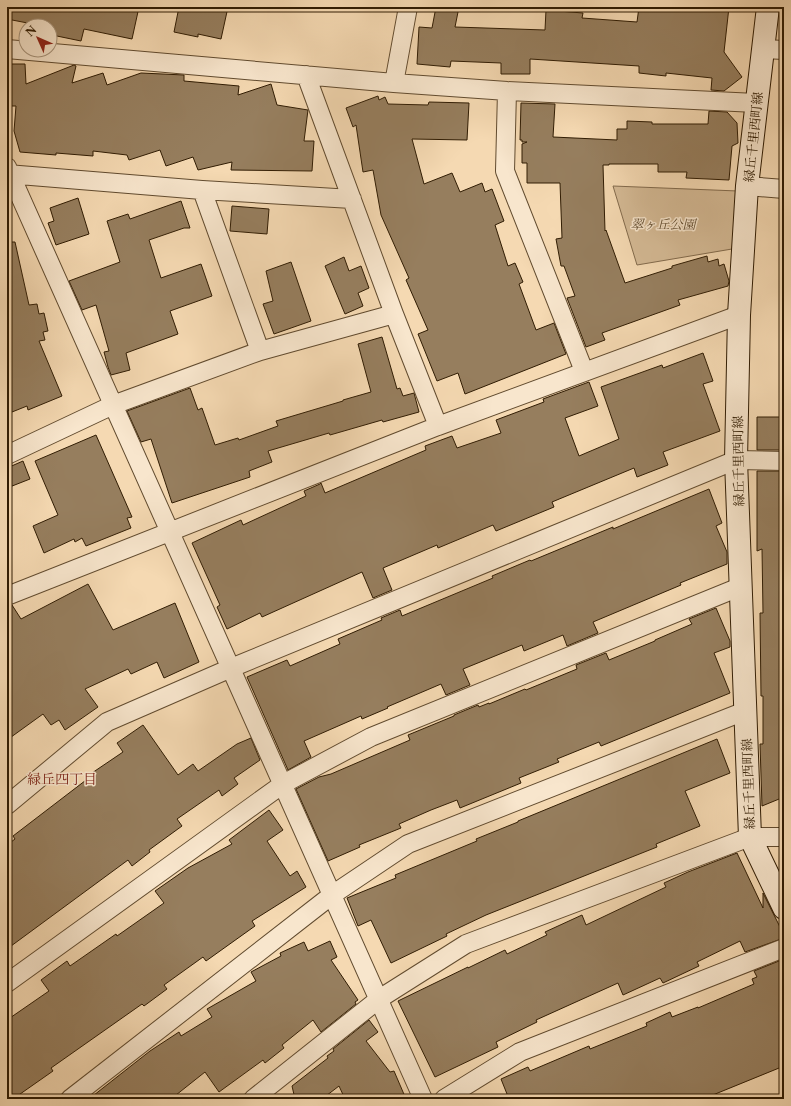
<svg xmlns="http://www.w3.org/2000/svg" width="791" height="1106" font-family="'Libre Caslon Text','Noto Serif JP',serif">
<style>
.green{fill:#d4b994;stroke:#826a4c}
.building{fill:#967e5e;stroke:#301c03}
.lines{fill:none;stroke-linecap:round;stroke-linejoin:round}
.street-casing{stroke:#614b2f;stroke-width:20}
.secondary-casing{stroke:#301c03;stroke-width:24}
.street{stroke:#f8e6cd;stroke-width:18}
.secondary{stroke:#f8e6cd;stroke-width:22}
.labels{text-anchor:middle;stroke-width:3;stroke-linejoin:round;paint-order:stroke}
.street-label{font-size:13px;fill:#301c03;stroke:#f8e6cd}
.park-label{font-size:13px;font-style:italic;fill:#614b2e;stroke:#f8e6cd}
.neighbourhood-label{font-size:14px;fill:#7a1f14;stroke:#f8e6cd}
</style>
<rect width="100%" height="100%" fill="#f5d9b2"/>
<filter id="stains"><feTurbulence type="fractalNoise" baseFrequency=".005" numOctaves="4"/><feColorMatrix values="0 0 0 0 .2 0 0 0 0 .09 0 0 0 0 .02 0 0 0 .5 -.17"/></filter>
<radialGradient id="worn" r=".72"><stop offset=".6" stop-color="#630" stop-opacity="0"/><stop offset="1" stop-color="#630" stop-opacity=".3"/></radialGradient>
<path class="green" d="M613 186 738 191 732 249 637 265Z"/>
<path class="building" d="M7 7H139L132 39 84 29 81 41 52 35 53 28 50 27V26H43L7 19Z
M179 7H228L221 39 198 34V37L174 32Z
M436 7H459L455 27 545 30 546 10 583 13 582 18 637 22 639 7H729L724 52 742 77 724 91 711 90 712 78 666 73V76L639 73V66L530 59V74H501V63L451 61 450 67 417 64 419 27 432 28Z
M7 64H25L26 84 74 65 76 66 72 83 103 73 107 85 141 73 184 75V81L239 86 238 95 271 84 277 105 308 110 304 141H314L312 171 231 170 232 162 198 170 193 157 166 166 160 150 129 160 127 155 93 151V156L56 153V155L20 152 14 131 16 106H7Z
M378 96 379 100 385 97 388 104 428 105 429 102 469 103 467 140 412 139 424 184 452 173 460 192 482 183 485 192 492 189 504 221 495 225 508 266 515 263 523 282 519 284 536 330 554 323 566 354 465 394 458 373 437 381 418 334 428 330 406 280 409 278 381 215 373 170 363 172 356 125 353 127 346 108Z
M521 103 555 104 553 137 617 140V129H627V121L652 122V124H708L709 111 727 112 737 123 738 143 732 146 729 180 686 178 687 172H658V164H609V165H603L605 231 606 230 625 283 672 268V266L707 256 708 262 718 259 719 266 724 264 729 281 728 286 678 300 680 305 602 333 605 340 586 347 567 298 575 296 564 266H561L556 239 562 238 560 183H527V163H522V144L527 142H522V140H520Z
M78 198 89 234 56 245 48 223 54 221 50 208Z
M181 201 190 228H184L149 240 161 278 201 264 212 296 170 311 178 334 126 353 130 370 111 375 108 367 104 352 109 351 96 305 82 310 69 281 120 262 107 221 128 214 130 219Z
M232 206 269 209 267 234 230 231Z
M7 242H15L29 305 37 304 39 314 44 313 48 331 43 332 45 340 39 341 62 396 28 410 27 406 7 414Z
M344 257 349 271 361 266 369 288 358 293 363 306 345 314 325 266Z
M291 262 311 321 274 334 263 304 273 301 266 271Z
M382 337 397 389 400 388 403 396 414 393 419 412 383 422 382 420 330 435 329 433 268 451 272 462 249 471 250 477 172 503 151 439 141 442 127 411 190 388 198 410 202 408 215 445 238 438 239 440 278 426 276 421 343 401V400L371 392 358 344Z
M703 353 713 381 703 384 720 431 663 452 668 465 637 477 634 468 552 502 554 507 496 531 493 525 438 548 437 545 383 568 392 590 373 598 362 572 262 617 260 613 227 629 217 607 220 605 192 543 241 520 243 525 306 496 304 491 320 484 321 483 325 493 426 450 425 446 452 436 457 448 501 433 496 420 544 402 543 399 589 382 598 406 565 418 579 456 619 439 601 387 662 365 663 368Z
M757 417H784V450H757Z
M96 435 132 517 127 518 131 528 86 546 82 538 75 542 74 539 44 553 33 526 58 515 35 461Z
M23 461 30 479 7 488V468Z
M757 471H784V797L762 806 760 744H763V696H761L760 613H763L762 549 757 551Z
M709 489 722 523 716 526 727 552V564L680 583 681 585 593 622 598 633 567 646 563 635 524 651 522 645 463 669 470 685 446 695 441 684 387 707 388 708 362 719 361 716 304 741 311 757 288 770 247 677 287 660 290 666 340 644 338 639 382 620 381 618 400 610 402 616 493 578 492 576 530 560 531 561 613 527V529Z
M88 584 113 630 175 603 199 662 164 678 157 662 131 674 128 669 85 689 98 707 65 730 59 720 51 725 43 714 7 740V606L12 605 21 619Z
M716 608 730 641V647L714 653 730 693 601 746 599 742 557 759 559 762 519 778 521 783 460 808 457 800 431 810 399 824 401 828 359 845 360 847 328 861 296 789 319 777 331 774 410 740 408 735 454 716V715L478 705 479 707 489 703V704L525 689 526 690 577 669 576 665 606 653 609 660 655 641V640L692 624 689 619Z
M143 725 178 775 193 764 198 771 237 744 251 738 260 760 234 778 238 784 222 796 219 790 177 819 182 826 149 850 150 852 132 866 128 860 7 949V845L15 839 13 836 90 777 89 775 123 752 117 743Z
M717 739 730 773 685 791 700 826 656 844 657 847 486 915 446 934 447 936 391 963 371 920 358 926 347 898 396 878 395 875 477 841 476 839 518 822V821Z
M269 810 283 830 267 841 290 876 297 871 306 887 252 921 255 926 206 961 203 957 164 985 167 989 144 1006 142 1004 51 1068 53 1071 13 1099H7V1020L49 991 41 980 67 961 70 966 116 934 117 936 164 903 155 891 188 868 232 844 229 840Z
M737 853 763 908V893L784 935V938L745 952 740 941 697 962 699 966 663 983 660 978 623 995 618 983 536 1020 537 1022 496 1042 498 1047 435 1077 398 1001 468 967V968L505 950 507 954 547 935 545 932 582 915 586 925 666 887 664 883 688 872Z
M330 941 337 957 331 960 358 1000 355 1002 356 1004 321 1032 313 1020 282 1045 284 1048 265 1063 263 1060 219 1092 205 1072 171 1099H89L150 1051 179 1032 181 1036 212 1017 207 1009 256 981 251 972 281 956 280 953 304 942 308 951Z
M784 959V1066L703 1099H509L501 1079 528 1067 530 1071 589 1046 590 1049 647 1026 646 1023 670 1012 672 1017 698 1007V1008L754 984 752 979 757 977 754 971Z
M369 1020 378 1032 366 1041 390 1072 394 1071 406 1099H345L339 1086 322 1099H295L292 1086 328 1058 327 1056 334 1051 333 1049Z"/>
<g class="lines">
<g class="street-casing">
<path id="street" d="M7 49 394 83 507 91 756 103
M764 49 784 50
M394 83 408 7
M507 91 505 171 584 371
M7 167 423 1099
M7 174 202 190 352 199
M747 186 784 189
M202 190 260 351
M394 314 438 426
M7 455 113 405 260 351 394 314 306 75
M7 596 438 426 739 315
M7 805 107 722 231 668 736 460 784 461
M7 983 283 784 371 737 742 586
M70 1099 332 895 408 844 745 711
M253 1099 379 999 466 944 750 837H784
M444 1099 520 1052 784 948"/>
</g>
<g class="secondary-casing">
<path id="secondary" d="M768 7 747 186 739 315 736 460 750 837 784 908"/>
</g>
<use href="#street" class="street"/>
<use href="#secondary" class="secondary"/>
</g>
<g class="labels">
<g class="street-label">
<text transform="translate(753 137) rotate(-84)" y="5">緑丘千里西町線</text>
<text transform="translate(738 461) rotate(-91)" y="5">緑丘千里西町線</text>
<text transform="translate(748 784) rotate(-92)" y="5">緑丘千里西町線</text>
</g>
<g class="park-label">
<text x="663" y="229">翠ヶ丘公園</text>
</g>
<g class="neighbourhood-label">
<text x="62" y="784">緑丘四丁目</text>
</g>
</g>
<rect width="791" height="1106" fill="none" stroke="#f5d9b2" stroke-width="24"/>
<rect x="8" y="8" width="775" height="1090" fill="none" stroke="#301c03" stroke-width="2"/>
<rect x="12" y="12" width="767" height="1082" fill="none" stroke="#301c03"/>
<g transform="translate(38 38) rotate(315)"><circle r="19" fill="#f8e6cd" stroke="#a8957c"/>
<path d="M0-3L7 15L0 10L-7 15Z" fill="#8f2418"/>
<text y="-6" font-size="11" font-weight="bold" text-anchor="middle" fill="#301c03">N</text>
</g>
<rect width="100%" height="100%" filter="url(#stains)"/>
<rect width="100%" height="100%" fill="url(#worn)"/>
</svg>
